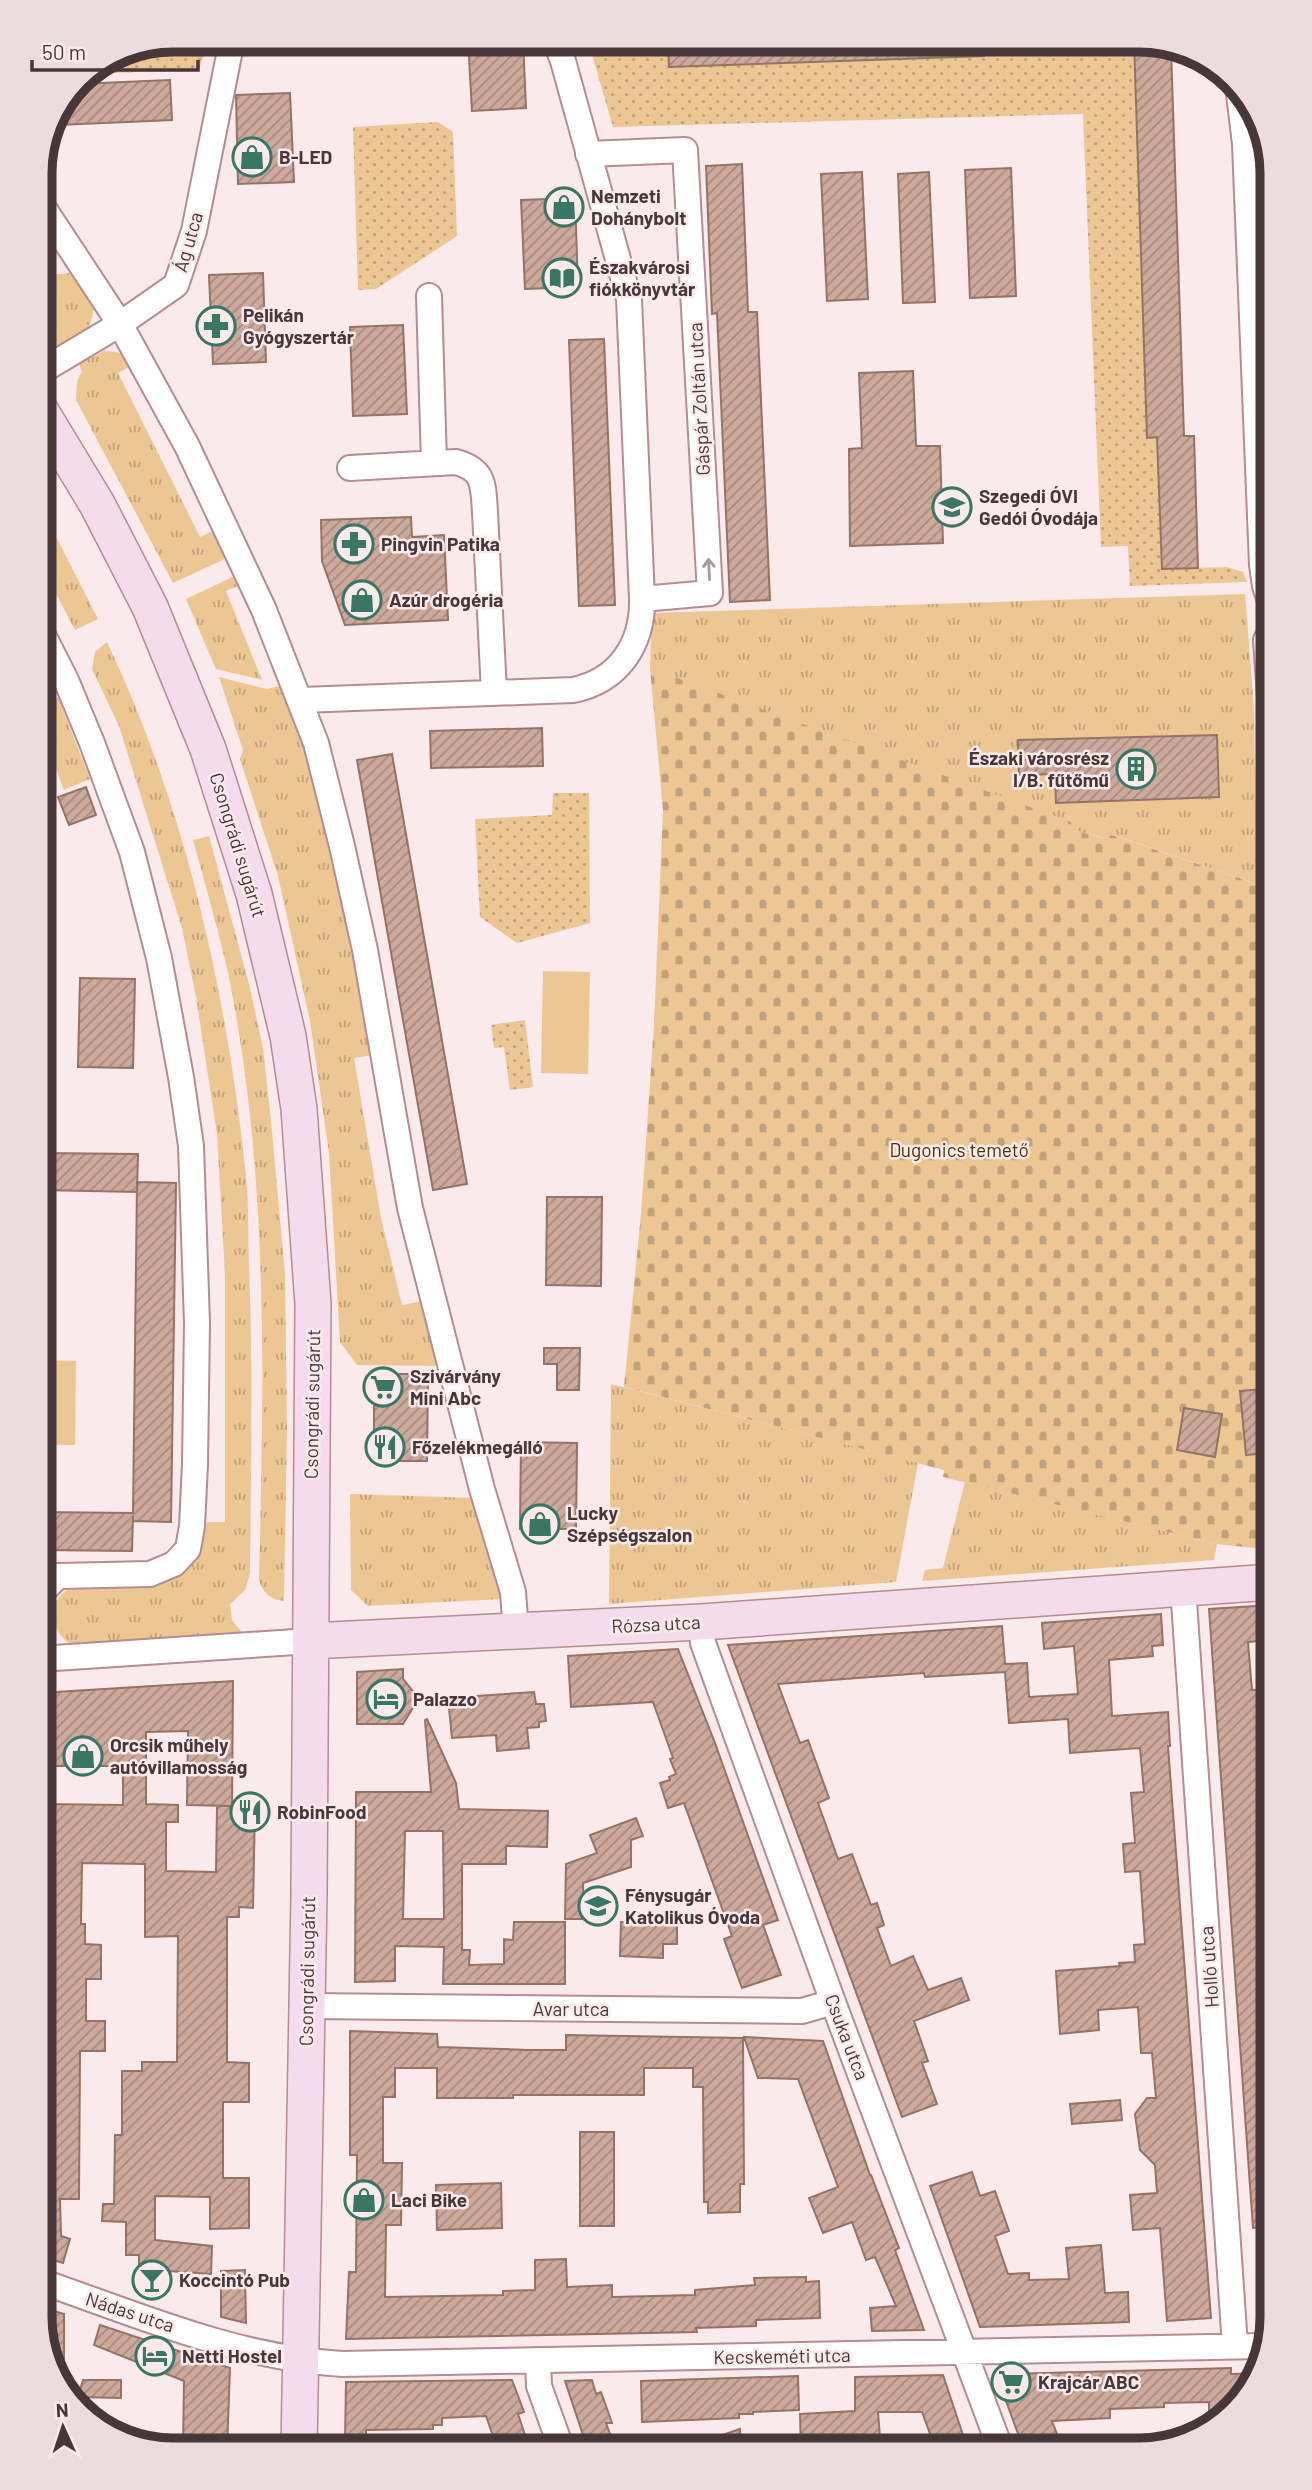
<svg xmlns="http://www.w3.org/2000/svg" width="1312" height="2490" font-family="Barlow,sans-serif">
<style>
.grass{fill:url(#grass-tufts)}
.cemetery{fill:url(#cemetery-stones)}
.park{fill:url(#park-dots)}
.pitch{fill:#ecc693}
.building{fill:url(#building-hatch);stroke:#947366;stroke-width:2;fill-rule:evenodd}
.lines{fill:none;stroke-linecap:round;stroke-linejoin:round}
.street-casing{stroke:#b38d91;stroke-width:28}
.secondary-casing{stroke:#b38d91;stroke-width:38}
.street{stroke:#fff;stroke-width:24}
.secondary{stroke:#f4dced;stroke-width:35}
.oneway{stroke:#a49b9c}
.labels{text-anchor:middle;stroke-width:5;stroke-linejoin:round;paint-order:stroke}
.poi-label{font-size:19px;font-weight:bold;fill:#483739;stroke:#fbeaec;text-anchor:start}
.street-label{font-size:19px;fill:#483739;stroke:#fbeaec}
.park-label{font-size:19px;fill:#4c3000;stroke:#fbeaec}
.rim{fill:none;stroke:#483739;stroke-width:9}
</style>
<defs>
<pattern id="grass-tufts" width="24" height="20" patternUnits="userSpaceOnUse" patternTransform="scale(1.75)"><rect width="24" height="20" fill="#ecc693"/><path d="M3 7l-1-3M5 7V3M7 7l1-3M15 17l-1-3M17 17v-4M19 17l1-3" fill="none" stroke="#c1a279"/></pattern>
<pattern id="cemetery-stones" width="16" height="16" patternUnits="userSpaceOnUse" patternTransform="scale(1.75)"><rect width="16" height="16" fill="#ecc693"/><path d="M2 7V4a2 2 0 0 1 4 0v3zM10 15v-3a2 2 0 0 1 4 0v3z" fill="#c1a279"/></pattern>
<pattern id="park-dots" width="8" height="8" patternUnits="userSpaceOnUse" patternTransform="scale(1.75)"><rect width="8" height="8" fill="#ecc693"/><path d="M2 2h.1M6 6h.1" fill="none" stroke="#c1a279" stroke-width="1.8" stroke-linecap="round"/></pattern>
<pattern id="building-hatch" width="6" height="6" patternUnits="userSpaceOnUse" patternTransform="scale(1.75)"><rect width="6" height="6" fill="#cca99b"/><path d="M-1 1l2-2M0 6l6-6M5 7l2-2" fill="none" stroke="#a88a7f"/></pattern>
</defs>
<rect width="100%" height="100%" fill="#fbeaec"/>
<path class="grass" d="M41 266 46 275 72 273C79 282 91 295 93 306 96 332 65 356 41 345Z
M104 351C119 352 124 352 131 366L118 373 200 537 215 530 229 557 173 583 76 400 77 381 82 371 79 364Z
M40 505 98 619 75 630 40 563Z
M237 575 241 585 226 591 262 680 216 669 186 599Z
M1245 594 1254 709 1257 884 1113 835 1106 839 1074 830 650 668 652 613Z
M107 642C186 809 227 993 246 1176 249 1206 248 1236 249 1266 253 1368 251 1470 250 1573L245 1590 230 1604 232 1620 243 1634 72 1646C47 1626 44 1603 73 1586 103 1584 163 1588 186 1571 197 1563 204 1536 207 1522H225V1275L217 1134 196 997 182 928 119 726 92 669 95 652Z
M219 677 267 689 280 686 304 750 333 861 372 1055 354 1058 381 1218 402 1305 422 1301 440 1366 357 1365 340 1342 329 1153 310 1021 278 876 240 759 243 750Z
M58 697 90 779 64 790 56 769 40 762V708Z
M209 836 250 988 263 1048 271 1121 285 1274 287 1428 284 1601C271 1600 262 1593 259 1579 264 1378 269 1172 228 973 218 928 205 884 193 840Z
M611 1384 918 1463 896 1582 609 1604Z
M965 1482 1217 1544 1214 1560 922 1581 925 1570 943 1568Z
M350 1494 475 1498 501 1599 368 1606 351 1590Z"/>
<path class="cemetery" d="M650 668 1071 822 1074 830 1105 839 1112 835 1257 884 1272 1114V1550L1217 1544 943 1477 944 1470 624 1387 641 1214 654 1025 663 810Z"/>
<path class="park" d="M173 40H208L199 70 86 74 123 50Z
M569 40H668L670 67 1008 55V41H1134L1147 437H1157L1162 569 1227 567 1243 572 1247 582 1130 586 1128 546 1101 547 1083 114 613 127 591 51 572 54Z
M438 122 453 132 457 236 376 289 358 290 353 127Z
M553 793H589L590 923 517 943 480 917 475 819 552 815Z
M525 1020 533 1087 510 1090 504 1047 494 1048 491 1025Z"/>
<path class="pitch" d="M543 971 590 972 588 1074 541 1073Z
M40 1360 76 1361 75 1445H40Z"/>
<path class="building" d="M468 40H523L526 108 472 111Z
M668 40 984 41V56L669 67Z
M1134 41H1148L1171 49 1184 436H1194L1198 568 1162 569 1157 437 1147 438Z
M170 80 172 120 59 125 77 84Z
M290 93 294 182 238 184 236 95Z
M742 164 748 312H757L770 600 730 602 717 313 712 314 706 166Z
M1011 168 1016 296 970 298 965 170Z
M862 172 868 299 827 301 821 174Z
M929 172 935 302 903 303 898 174Z
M575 198 578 287 525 289 521 200Z
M263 273 266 362 213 364 209 275Z
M403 325 407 414 353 416 350 327Z
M604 339 615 605 579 606 569 340Z
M913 371 916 446H940L943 543 850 546 849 449 862 448 859 373Z
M411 517 412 537 444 535 448 620 345 625 322 561 321 520Z
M542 728 543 766 431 768 430 731Z
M1217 735 1219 797 1056 803 1055 774 1019 775 1018 740Z
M392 754 467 1184 433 1190 357 760Z
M86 787 96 815 69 825 58 797Z
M80 978 135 979 133 1068 78 1067Z
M40 1153 138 1154 137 1192 40 1190Z
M137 1182 176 1183 171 1522 133 1521V1516L132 1551 40 1550V1512L133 1513Z
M547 1197H602L601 1286 546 1285Z
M544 1348H580L579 1390H557V1364H544Z
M374 1374H428L427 1461H374Z
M1264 1389 1269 1453 1246 1455 1240 1391Z
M1184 1408 1222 1414 1215 1457 1177 1450Z
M521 1442 577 1443 576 1529H520Z
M1272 1605V1640L1248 1642 1252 1690 1267 1689 1271 1747 1265 1748 1270 1808H1272V1837L1261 1838 1268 1922H1272V2084L1268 2085 1272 2131V2227L1253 2228 1209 1609Z
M1161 1614 1163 1645 1152 1646 1153 1656 1109 1660 1112 1716 1168 1712 1170 1746H1168L1211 2318 1167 2321 1160 2228 1133 2230 1130 2195 1157 2193 1155 2165 1140 2150 1135 2114 1147 2098H1156L1152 2053H1141L1138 2007 1098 2010 1099 2030 1060 2034 1056 1971 1120 1966 1119 1963 1135 1962 1134 1945 1145 1944 1140 1871 1125 1872 1123 1844 1135 1843 1131 1793 1144 1792 1140 1748 1070 1753 1068 1719 1009 1723 1005 1672 925 1677 924 1673 778 1684 800 1743 808 1740 829 1798 818 1803 838 1859 852 1854 871 1905 877 1903 884 1925 877 1928 891 1966 913 1956 928 1990 961 1978 969 2000 914 2021 928 2061 922 2063 937 2104 902 2117 728 1645 1002 1626 1005 1664 1027 1663 1029 1697 1078 1694 1074 1646 1044 1649 1042 1623Z
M678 1649 715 1743 778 1920 763 1925 781 1975 742 1988 724 1939 732 1936 684 1803 668 1808 660 1783 670 1780 669 1777 676 1774 670 1759 673 1758 653 1702 571 1707 568 1656Z
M403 1669V1679L417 1696 416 1703 403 1724H357V1672Z
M233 1681 232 1806 255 1805 253 1908 239 1907V1917H227V2062L249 2063V2102H223V2178H249V2228L210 2229V2197L155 2196V2240L212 2246 211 2274 168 2271 160 2294 139 2288V2255H126V2222L102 2221 103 2204H114L115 2135H122V2071H142V2062H177L178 1936 145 1937V1864L82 1863 81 1924H85V1944L101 1945V1979H86V2021H105V2051H80L79 2199H60L61 2236 70 2239 63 2263 40 2256V1804L123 1805V1766H51V1746H40V1693ZM188 1731 187 1805 231 1806H217L216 1872 166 1871V1822H178V1805L146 1804V1732Z
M534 1692 536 1704H544L546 1721 539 1722V1727L527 1728 529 1748 497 1751 496 1735 452 1738 448 1698Z
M427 1719 456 1783 459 1809 548 1811 547 1847 506 1846V1864H462V1950H470L469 1965 504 1964V1939L513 1940 514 1922H565V1984H443L444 1947 395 1946V1981L355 1982 356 1792H431L425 1720ZM405 1831H443L444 1919H403Z
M636 1818 643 1836 631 1840V1867L583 1883 584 1919H565L566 1864 597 1853 590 1835Z
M621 1922 677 1923V1944H663V1958L620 1956Z
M350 2031 437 2034 438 2047 529 2050H566V2035L743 2038 744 2184H740V2212L708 2213V2202H704L703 2087H693V2068H644V2095H513V2098H437V2068H395V2097H383V2163H402L401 2225H386L385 2297 503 2295V2291L535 2290V2260L566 2259 567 2287 612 2285V2297L695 2295V2290L755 2285 754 2278 806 2277V2282L819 2281 820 2318 756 2320V2326L696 2328 697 2332 346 2339 349 2272H356L357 2155H350Z
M744 2037 823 2041 870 2175H871L899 2248 895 2250 924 2330 872 2331 870 2308 896 2306 875 2257 866 2260 852 2222 823 2233 809 2198 838 2187 798 2079 758 2078Z
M1120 2100 1122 2120 1072 2124 1070 2104Z
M580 2132H614V2226H580Z
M972 2172 980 2196 995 2191 1009 2231 995 2236 1008 2274 1029 2273V2280L1069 2279 1066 2248 1101 2245 1105 2293 1128 2292 1129 2322 980 2327 930 2186Z
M501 2183 502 2228 437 2230 436 2185Z
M245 2270 246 2323 221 2317V2271Z
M40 2307 64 2314V2384L51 2368Z
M100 2325 230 2368 227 2450 183 2449 184 2381 94 2345Z
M1231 2368V2374L1255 2373 1249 2391 1209 2424V2402L1164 2403V2407L1110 2409V2418L1052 2421 1063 2450H1024L999 2382 1004 2374Z
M943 2375 968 2450H936L922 2412H878L881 2450H801L800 2414 855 2411V2377Z
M798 2376 799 2410 753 2412V2414H739V2418L642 2422 641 2381Z
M83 2380H121V2398L78 2397Z
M512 2380 524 2412 518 2414 530 2450H498L486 2416 442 2418V2425H433V2429L366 2430V2443L345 2442 346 2382Z
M592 2380 596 2394 601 2392 612 2423H606L616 2450H588L565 2381Z
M740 2429 741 2450H689L688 2447Z"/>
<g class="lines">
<g class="street-casing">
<path id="street" d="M1239 94 1245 144 1262 565 1265 586 1272 607
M588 154 685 150 710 593 642 599
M41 204 120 324 187 446 264 610 316 743 342 846 365 950 410 1208 482 1489 513 1592 516 1632
M429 296 434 463
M40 372 120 324 176 285 194 231 232 40
M350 468 456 462C485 470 483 485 485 512L494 693
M40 629 66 680 92 743 132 852 159 958 181 1077 191 1146 197 1323 195 1464 192 1526 188 1549 174 1564 150 1574 58 1576 42 1592 41 1659
M301 700 573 690C618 681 643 645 642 599L629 299 563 61 555 40
M1272 726 1266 640 1272 628
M1183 1587 1235 2346
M701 1622 703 1643 833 2002 1001 2450
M40 1659 310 1641
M307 2006 802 2011 833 2002
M40 2281C138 2315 237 2358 342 2364L1263 2346
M538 2360 539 2386 562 2450"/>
</g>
<g class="secondary-casing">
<path id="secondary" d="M40 410 97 504 150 607 208 749 254 894 288 1036 299 1109 313 1304 309 1894 299 2450
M310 1641 701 1622 1272 1582"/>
</g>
<use href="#street" class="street"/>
<use href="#secondary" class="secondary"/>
</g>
<defs><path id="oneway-shaft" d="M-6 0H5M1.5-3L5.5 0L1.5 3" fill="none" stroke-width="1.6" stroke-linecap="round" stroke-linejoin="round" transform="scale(1.75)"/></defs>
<use class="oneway" href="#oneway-shaft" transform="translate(709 569) rotate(-93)"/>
<defs>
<g id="shop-ring" transform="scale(2.0125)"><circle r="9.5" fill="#fbeaec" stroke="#397764" stroke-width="1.5"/><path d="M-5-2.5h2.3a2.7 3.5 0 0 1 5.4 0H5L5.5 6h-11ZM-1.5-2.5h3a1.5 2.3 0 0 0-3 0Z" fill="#397764"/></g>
<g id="library-ring" transform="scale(2.0125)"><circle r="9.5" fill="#fbeaec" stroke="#397764" stroke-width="1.5"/><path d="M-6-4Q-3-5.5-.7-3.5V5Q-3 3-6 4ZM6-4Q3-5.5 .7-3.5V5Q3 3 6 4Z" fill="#397764"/></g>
<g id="pharmacy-ring" transform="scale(2.0125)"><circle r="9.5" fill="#fbeaec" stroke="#397764" stroke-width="1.5"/><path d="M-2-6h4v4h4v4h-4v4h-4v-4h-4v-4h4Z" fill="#397764"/></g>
<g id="school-ring" transform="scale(2.0125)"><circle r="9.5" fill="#fbeaec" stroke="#397764" stroke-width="1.5"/><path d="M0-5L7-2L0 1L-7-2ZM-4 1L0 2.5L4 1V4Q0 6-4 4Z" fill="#397764"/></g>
<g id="building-ring" transform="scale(2.0125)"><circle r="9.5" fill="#fbeaec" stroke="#397764" stroke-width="1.5"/><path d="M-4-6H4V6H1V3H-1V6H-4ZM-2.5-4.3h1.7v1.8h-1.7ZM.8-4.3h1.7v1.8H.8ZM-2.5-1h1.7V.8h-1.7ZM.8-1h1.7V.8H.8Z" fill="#397764"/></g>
<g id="supermarket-ring" transform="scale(2.0125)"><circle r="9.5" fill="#fbeaec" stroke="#397764" stroke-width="1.5"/><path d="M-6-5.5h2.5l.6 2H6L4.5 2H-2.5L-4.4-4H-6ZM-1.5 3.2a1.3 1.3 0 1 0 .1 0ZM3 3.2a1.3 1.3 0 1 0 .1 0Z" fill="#397764"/></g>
<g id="restaurant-ring" transform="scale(2.0125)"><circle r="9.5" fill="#fbeaec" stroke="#397764" stroke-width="1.5"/><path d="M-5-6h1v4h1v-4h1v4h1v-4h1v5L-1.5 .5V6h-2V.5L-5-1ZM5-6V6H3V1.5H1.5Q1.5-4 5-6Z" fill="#397764"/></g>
<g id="hotel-ring" transform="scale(2.0125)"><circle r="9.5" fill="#fbeaec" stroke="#397764" stroke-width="1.5"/><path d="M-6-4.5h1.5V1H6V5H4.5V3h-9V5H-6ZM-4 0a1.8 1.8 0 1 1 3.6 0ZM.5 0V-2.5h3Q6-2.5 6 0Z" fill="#397764"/></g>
<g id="bar-ring" transform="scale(2.0125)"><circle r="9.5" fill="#fbeaec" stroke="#397764" stroke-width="1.5"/><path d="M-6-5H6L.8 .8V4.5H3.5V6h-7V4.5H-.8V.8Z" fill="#397764"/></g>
</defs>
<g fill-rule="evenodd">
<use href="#shop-ring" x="252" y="157"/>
<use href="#shop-ring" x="564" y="207"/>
<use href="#library-ring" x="562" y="278"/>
<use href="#pharmacy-ring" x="216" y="326"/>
<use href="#school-ring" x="952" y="507"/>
<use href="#pharmacy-ring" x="354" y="544"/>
<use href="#shop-ring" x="362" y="600"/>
<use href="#building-ring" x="1136" y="769"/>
<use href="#supermarket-ring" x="383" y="1387"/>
<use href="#restaurant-ring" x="385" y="1447"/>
<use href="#shop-ring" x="540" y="1524"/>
<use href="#hotel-ring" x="386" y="1699"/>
<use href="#shop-ring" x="83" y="1756"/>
<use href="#restaurant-ring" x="250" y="1812"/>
<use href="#school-ring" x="598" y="1906"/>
<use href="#shop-ring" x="364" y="2200"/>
<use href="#bar-ring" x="152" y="2280"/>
<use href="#hotel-ring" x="155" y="2356"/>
<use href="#supermarket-ring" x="1011" y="2382"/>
</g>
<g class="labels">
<g class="poi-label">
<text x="279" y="164">B-LED</text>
<text x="591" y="203">Nemzeti<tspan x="591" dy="22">Dohánybolt</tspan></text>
<text x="589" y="274">Északvárosi<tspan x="589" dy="22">fiókkönyvtár</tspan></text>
<text x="243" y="322">Pelikán<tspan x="243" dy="22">Gyógyszertár</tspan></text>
<text x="979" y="503">Szegedi ÓVI<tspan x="979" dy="22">Gedói Óvodája</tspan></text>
<text x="381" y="551">Pingvin Patika</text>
<text x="389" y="607">Azúr drogéria</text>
<text x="1109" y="765" text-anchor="end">Északi városrész<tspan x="1109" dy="22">I/B. fűtőmű</tspan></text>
<text x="410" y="1383">Szivárvány<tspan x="410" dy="22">Mini Abc</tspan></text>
<text x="412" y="1454">Főzelékmegálló</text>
<text x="567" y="1520">Lucky<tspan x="567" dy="22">Szépségszalon</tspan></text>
<text x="413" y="1706">Palazzo</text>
<text x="110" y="1752">Orcsik műhely<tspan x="110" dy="22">autóvillamosság</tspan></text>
<text x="277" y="1819">RobinFood</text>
<text x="625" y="1902">Fénysugár<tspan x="625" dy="22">Katolikus Óvoda</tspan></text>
<text x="391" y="2207">Laci Bike</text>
<text x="179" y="2287">Koccintó Pub</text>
<text x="182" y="2363">Netti Hostel</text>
<text x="1038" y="2389">Krajcár ABC</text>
</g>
<g class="street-label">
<text transform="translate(188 242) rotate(-74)" y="7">Ág utca</text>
<text transform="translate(699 399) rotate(-93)" y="7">Gáspár Zoltán utca</text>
<text transform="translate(238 845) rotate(73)" y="7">Csongrádi sugárút</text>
<text transform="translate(312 1404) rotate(-89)" y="7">Csongrádi sugárút</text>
<text transform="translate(656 1624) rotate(-3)" y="7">Rózsa utca</text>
<text transform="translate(1209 1967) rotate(-94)" y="7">Holló utca</text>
<text transform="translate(307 1971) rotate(-89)" y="7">Csongrádi sugárút</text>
<text x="571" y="2016">Avar utca</text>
<text transform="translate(847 2037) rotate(69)" y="7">Csuka utca</text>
<text transform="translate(130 2312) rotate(18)" y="7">Nádas utca</text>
<text transform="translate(782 2356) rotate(-1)" y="7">Kecskeméti utca</text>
</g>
<g class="park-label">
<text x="959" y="1157">Dugonics temető</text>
</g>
</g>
<path d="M0 0H1312V2490H0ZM173 52H1139A121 121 0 0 1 1260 173V2317A121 121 0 0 1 1139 2438H173A121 121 0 0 1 52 2317V173A121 121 0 0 1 173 52Z" fill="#eddcde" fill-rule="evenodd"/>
<path class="rim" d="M173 52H1139A121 121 0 0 1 1260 173V2317A121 121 0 0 1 1139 2438H173A121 121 0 0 1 52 2317V173A121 121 0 0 1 173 52Z"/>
<g transform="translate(63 2427) rotate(357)" stroke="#fbeaec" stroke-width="5" paint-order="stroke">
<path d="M0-5L12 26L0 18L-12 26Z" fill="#483739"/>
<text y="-10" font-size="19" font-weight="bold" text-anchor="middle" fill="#483739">N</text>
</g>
<path d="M32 60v10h166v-10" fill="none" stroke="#483739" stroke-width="3.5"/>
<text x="42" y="60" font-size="21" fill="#483739" stroke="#fbeaec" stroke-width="5" paint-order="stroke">50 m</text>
</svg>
